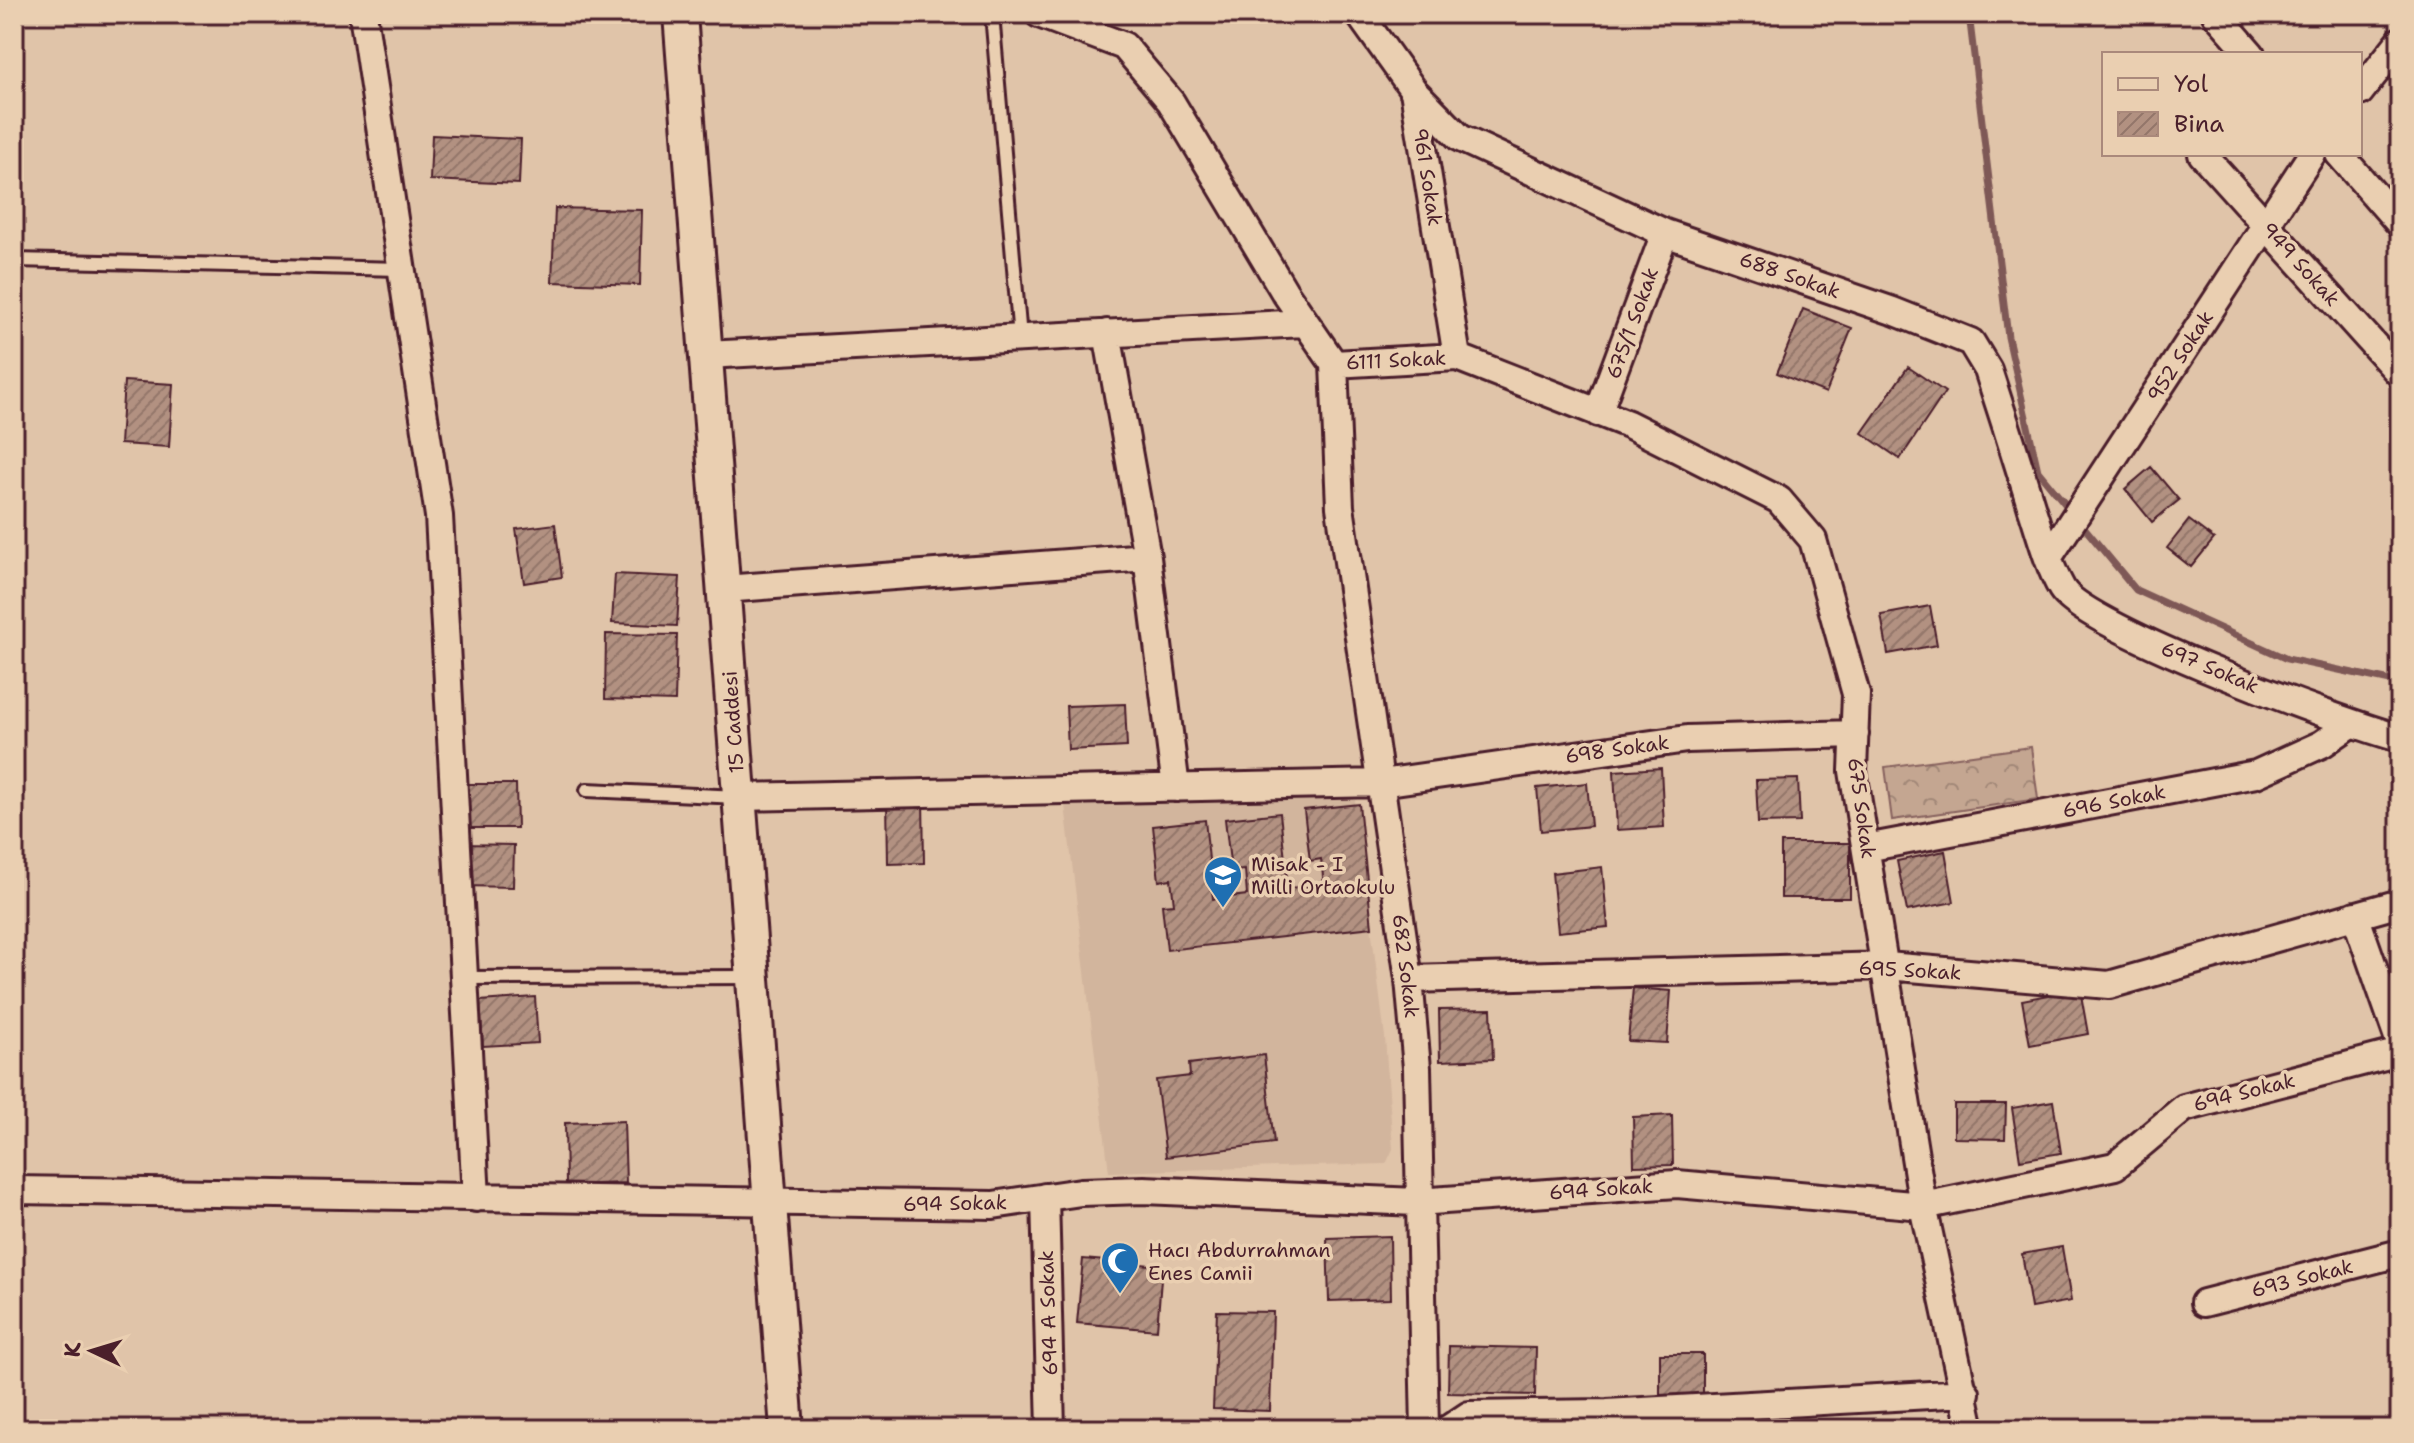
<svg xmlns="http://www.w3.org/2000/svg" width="2414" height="1443" font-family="'Shantell Sans',sans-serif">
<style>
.built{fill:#d2b59d}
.park{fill:url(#park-crowns);stroke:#87625e;stroke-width:2}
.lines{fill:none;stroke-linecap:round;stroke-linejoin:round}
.stream{stroke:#7e5857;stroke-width:7}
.building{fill:url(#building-hatch);stroke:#4a1f2b;stroke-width:2}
.service-casing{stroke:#4a1f2b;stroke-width:18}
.minor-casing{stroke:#4a1f2b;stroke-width:32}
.tertiary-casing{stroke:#4a1f2b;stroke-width:38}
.service{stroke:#eacfb1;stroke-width:12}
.minor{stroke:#eacfb1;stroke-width:26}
.tertiary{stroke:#eacfb1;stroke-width:32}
.labels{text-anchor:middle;stroke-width:7;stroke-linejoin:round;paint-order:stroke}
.street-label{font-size:20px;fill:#4a1f2b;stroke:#eacfb1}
.poi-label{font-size:20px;fill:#4a1f2b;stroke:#eacfb1;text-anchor:start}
</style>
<defs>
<pattern id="park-crowns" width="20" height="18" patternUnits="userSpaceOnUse" patternTransform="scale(2)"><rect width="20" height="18" fill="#c4a691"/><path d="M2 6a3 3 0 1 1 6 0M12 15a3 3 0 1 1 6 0" fill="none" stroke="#a18777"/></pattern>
<pattern id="building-hatch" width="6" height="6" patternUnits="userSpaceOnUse" patternTransform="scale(2)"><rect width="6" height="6" fill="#b29181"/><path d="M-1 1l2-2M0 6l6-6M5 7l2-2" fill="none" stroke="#93766a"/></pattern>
</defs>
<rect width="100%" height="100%" fill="#e0c4a9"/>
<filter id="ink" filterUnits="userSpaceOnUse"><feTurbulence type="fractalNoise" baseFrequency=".0125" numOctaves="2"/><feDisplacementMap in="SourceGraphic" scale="16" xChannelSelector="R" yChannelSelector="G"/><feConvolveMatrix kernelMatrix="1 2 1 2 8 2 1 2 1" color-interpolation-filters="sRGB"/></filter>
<g filter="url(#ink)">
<path class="built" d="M1333 792 1355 800 1385 1037 1393 1149 1386 1164 1109 1172 1065 805Z"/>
<path class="park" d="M2031 747 2038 799 1892 820 1885 767Z"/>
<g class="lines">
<path class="stream" d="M1969 14 2008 337 2038 471 2070 510
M2078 520 2136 590 2287 659 2400 683"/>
</g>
<path class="building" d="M432 135 521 139 519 184 430 180Z
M555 208 642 210 640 285 552 282Z
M1803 309 1852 328 1826 393 1777 373Z
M1908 367 1945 392 1900 459 1862 433Z
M124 381 173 384 169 447 120 444Z
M2151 467 2179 500 2152 522 2125 489Z
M2189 520 2214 539 2191 567 2167 548Z
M555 524 562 577 524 583 516 529Z
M615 574 680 577 677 626 612 623Z
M1930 606 1937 645 1888 654 1881 615Z
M606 634 677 635 675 701 605 699Z
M1125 704 1127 747 1068 750 1066 706Z
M1661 768 1664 827 1617 830 1614 771Z
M1798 779 1800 822 1758 823 1756 780Z
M1587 783 1591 826 1541 831 1537 788Z
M459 784H516L517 828H459Z
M923 798 924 863 888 864 887 799Z
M1359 804 1372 927 1167 950 1162 905 1174 904 1171 879 1159 881 1153 826 1205 820 1213 899 1247 895 1245 870 1231 871 1225 819 1280 813 1288 888 1324 885 1321 859 1310 861 1304 810Z
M1781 843H1850V898H1781Z
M463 844 514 845 513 887 462 886Z
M1945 851 1954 902 1907 911 1897 861Z
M1602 867 1608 927 1558 932 1552 873Z
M1633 988 1671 991 1667 1043 1628 1041Z
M2080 989 2088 1034 2030 1045 2022 1000Z
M535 997 538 1043 483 1046 480 1001Z
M1491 1009 1493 1059 1440 1061 1439 1010Z
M1264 1055 1274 1143 1166 1157 1156 1080 1190 1076 1189 1064Z
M2053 1101 2061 1153 2020 1160 2012 1108Z
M1954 1104H2006L2005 1139 1954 1138Z
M1672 1115 1673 1165 1634 1166 1633 1117Z
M624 1121 626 1183 566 1185 565 1123Z
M1390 1236 1391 1299 1329 1301 1327 1238Z
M2062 1247 2071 1301 2031 1308 2022 1254Z
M1083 1259 1162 1266 1157 1330 1077 1323Z
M1217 1311 1273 1312 1270 1411 1213 1409Z
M1449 1346 1536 1348 1535 1395 1448 1393Z
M1660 1354H1703V1396H1660Z"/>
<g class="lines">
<g class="service-casing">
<path id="service" d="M992 14 1020 338
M14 260 401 269
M587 790 739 797
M464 978 753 977"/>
</g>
<g class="minor-casing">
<path id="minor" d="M363 14 439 516 476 1198
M1039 14 1124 46 1171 102 1284 291 1334 364
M1359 14 1414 91 1457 357
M2216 14 2251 54
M1414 91 1460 138 1665 233 1893 311 1971 342 1988 370C2003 416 2018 463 2032 509 2041 536 2048 565 2062 589 2086 629 2346 724 2400 738
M2360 92 2400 41
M2202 154 2400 374
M2339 154 2400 224
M1107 333 1147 557 1176 788
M706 355 1305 323
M1334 364 1457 357 1628 424 1779 500 1813 540 1856 694 1853 771 1923 1206 1971 1429
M1334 364 1340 507 1409 979 1417 1068 1425 1429
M1598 413 1665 233
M2048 558 2312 154
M724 589 1147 557
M739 797 1381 783 1687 739 1855 734
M1866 848 2256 774 2322 744 2351 724
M2355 915 2400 1043
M1409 979 1887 966 2109 985 2400 903
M14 1190 993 1205 1081 1192 1144 1190 1417 1202 1677 1184 1923 1206 2115 1166 2184 1108 2400 1052
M1045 1197 1051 1429
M2204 1303 2400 1253
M1448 1429 1469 1415 1607 1413 1966 1393"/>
</g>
<g class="tertiary-casing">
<path id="tertiary" d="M680 14 787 1429"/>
</g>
<use href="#service" class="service"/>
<use href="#minor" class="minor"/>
<use href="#tertiary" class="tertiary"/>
</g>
</g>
<defs>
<g id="school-pin" transform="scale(2)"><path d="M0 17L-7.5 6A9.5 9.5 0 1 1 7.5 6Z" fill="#1f6fb2" stroke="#eacfb1"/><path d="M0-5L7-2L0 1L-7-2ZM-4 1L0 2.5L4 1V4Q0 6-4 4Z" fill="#fff"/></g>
<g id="mosque-pin" transform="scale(2)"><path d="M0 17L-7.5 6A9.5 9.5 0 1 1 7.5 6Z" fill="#1f6fb2" stroke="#eacfb1"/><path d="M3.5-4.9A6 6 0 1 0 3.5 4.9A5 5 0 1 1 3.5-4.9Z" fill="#fff"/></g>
</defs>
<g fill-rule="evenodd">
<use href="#school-pin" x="1223" y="875"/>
<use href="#mosque-pin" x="1120" y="1261"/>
</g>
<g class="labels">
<g class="street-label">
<text transform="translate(1428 177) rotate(81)" y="7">961 Sokak</text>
<text transform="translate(2301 264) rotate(48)" y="7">949 Sokak</text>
<text transform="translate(1790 275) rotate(19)" y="7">688 Sokak</text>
<text transform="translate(1632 323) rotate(-70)" y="7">675/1 Sokak</text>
<text transform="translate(2180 356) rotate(-57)" y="7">952 Sokak</text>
<text transform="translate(1396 360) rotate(-3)" y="7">6111 Sokak</text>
<text transform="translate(2210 667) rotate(23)" y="7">697 Sokak</text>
<text transform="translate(733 722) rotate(-94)" y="7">15 Caddesi</text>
<text transform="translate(1617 749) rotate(-8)" y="7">698 Sokak</text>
<text transform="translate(2114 801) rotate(-11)" y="7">696 Sokak</text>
<text transform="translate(1862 808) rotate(82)" y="7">675 Sokak</text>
<text transform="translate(1406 966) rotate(83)" y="7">682 Sokak</text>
<text transform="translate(1910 970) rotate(3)" y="7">695 Sokak</text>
<text transform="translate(2244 1092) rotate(-14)" y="7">694 Sokak</text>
<text transform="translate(1601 1189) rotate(-4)" y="7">694 Sokak</text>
<text transform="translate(955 1203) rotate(-1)" y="7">694 Sokak</text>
<text transform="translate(2302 1278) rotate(-14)" y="7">693 Sokak</text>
<text transform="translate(1048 1313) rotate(-92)" y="7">694 A Sokak</text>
</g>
<g class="poi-label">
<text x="1251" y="871">Misak - I<tspan x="1251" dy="23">Milli Ortaokulu</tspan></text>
<text x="1148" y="1257">Hacı Abdurrahman<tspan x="1148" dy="23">Enes Camii</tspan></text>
</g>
</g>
<rect width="2414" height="1443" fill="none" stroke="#eacfb1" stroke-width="48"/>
<rect x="24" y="24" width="2366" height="1395" fill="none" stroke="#4a1f2b" stroke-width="3" filter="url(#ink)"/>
<rect x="2102" y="52" width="260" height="104" fill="#eacfb1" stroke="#aa897b" stroke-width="2"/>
<rect x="2118" y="78" width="40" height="12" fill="#eacfb1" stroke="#aa897b" stroke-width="2"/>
<text x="2174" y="92" font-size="24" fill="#4a1f2b">Yol</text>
<rect x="2118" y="112" width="40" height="24" fill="url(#building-hatch)" stroke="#aa897b" stroke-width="2"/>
<text x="2174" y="132" font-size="24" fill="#4a1f2b">Bina</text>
<g transform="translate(92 1351) rotate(274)" stroke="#eacfb1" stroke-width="6" paint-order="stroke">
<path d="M0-6L14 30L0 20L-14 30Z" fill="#4a1f2b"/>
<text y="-12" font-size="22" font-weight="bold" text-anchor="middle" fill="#4a1f2b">K</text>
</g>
</svg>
